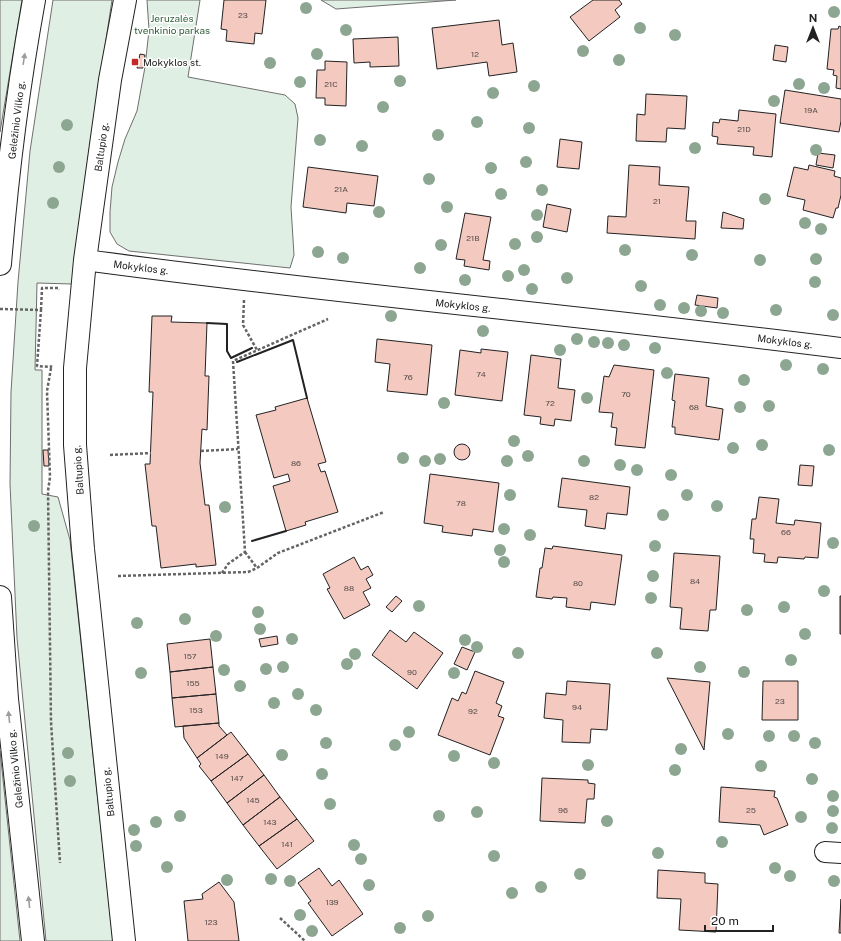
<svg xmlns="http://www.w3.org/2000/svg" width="841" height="941" font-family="'Public Sans',sans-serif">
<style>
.green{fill:#e0efe3;stroke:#6f6f6f}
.building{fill:#f3c9c0;stroke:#222}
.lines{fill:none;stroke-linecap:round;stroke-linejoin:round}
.street-casing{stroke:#222;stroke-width:22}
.secondary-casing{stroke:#222;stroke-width:24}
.highway-casing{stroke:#222;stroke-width:24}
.path{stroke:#646464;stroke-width:2.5;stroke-dasharray:3 2;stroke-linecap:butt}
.street{stroke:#fff;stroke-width:20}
.secondary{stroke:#fff;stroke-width:22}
.highway{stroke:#fff;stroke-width:22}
.wall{stroke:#222;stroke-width:2}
.tree{fill:#8da692}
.oneway{fill:#9c9c9c}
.poi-dot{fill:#c62828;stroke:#fff;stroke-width:1.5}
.labels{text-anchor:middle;stroke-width:3;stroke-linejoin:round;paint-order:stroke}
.number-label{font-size:8px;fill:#564c4a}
.park-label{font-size:10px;fill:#2f5e38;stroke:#fff}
.poi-label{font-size:10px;fill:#222;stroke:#fff;text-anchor:start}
.street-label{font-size:10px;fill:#222;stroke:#fff}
</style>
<rect width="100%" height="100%" fill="#fff"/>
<path class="green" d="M0 0H22L0 132Z
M53 0H112L88 158 72 284 37 283 35 370H42V494L58 497 70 540 113 941H46L17 638 10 484 11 392 18 282 30 151Z
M147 0H200L188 77 285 95 295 104 298 118 291 207 294 255 290 268 129 251 117 244 110 232V212L112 187 118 162 125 139 137 111 145 67 149 30Z
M321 0H456L336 9Z
M0 751 20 941H0Z"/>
<path class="building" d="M224 0H266L262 34 255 33 254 44 226 41 227 30 221 29Z
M593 0H619L622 4 615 10 620 17 589 41 570 17Z
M499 20 502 45 513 43 517 72 489 76 487 62 437 69 432 28Z
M839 26 841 27V89L836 88 837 76 833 75 834 70 827 69 831 29H838Z
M398 37 399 66 370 67V62L354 63 353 39Z
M775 45 788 47 786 62 773 60Z
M140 54 145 55 143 68H137Z
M325 61 347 62 346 106 325 105V98H316L317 70H325Z
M785 90 841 99V121L839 132 780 123Z
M646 94 687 96 685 129 667 128 666 142 636 141 637 114 645 115Z
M739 110 776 114 772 157 753 155 754 147 717 144 718 137 712 136 713 122 719 123 720 119 738 121Z
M560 139 582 142 579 169 557 167Z
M818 153 835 155 833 168 816 165Z
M629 165 660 167 659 185 689 187 686 221H696L695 239 607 233 608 216 626 217Z
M809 165 835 171 834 176 841 178V195L838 208H836L833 218 803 210 805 200 787 196 794 167 808 170Z
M308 167 378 176 374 206 347 203 346 213 303 207Z
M547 204 571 209 567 232 543 227Z
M723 212 744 219 743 229 721 228Z
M465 213 491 217 483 260 490 261 489 270 464 266 465 260 456 259Z
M697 295 718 298 717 308 695 305Z
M152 316H172L171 322 207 323 205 376H209L207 430 202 429 200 463 205 505H209L216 565 196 567V564L161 568 156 526H152L145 464H150L153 392H149Z
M377 339 432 345 427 395 387 391 390 364 375 362Z
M481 349 508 352 502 401 455 395 460 350 481 353Z
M531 355 561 359 558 388 575 390 571 421 555 419 554 426 540 424 541 417 524 415Z
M614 365 654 370 645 448 615 445 617 428 611 427 613 413 599 412 604 376 609 377Z
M675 374 709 378 706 406 723 409 719 440 675 434V427H672L675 401 672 400Z
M307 398 326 462 318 464 321 472 325 471 338 512 305 522 306 525 286 531 273 486 290 481 288 474 274 478 256 415 276 410 275 407Z
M454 452a8 8 0 1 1 16 0a8 8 0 1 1-16 0Z
M43 450H48L49 466H44Z
M800 465 814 466 812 486 798 485Z
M430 474 499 483 493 532 473 529 472 536 442 532 443 526 424 523Z
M562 478 630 487 627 515 607 513 605 529 585 526 587 510 558 507Z
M759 497 779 499 776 523 794 525 795 520 821 523 818 558 805 557 804 559 778 557 777 563 764 562 765 554 753 553 754 539H750L752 519H756Z
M553 546 622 555 615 605 591 602 590 610 566 607 567 598 553 597 552 599 536 597 540 568H542L545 548 552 549Z
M674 553 720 556 716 610H710L708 631 680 629 682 608 670 607Z
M354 557 361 570 368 566 373 575 366 579 371 588 363 592 370 605 344 619 327 589 330 588 323 574Z
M396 596 402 601 392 612 386 607Z
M840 596H841V634H840Z
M390 630 406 642 414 632 443 653 417 689 372 655Z
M277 636 278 644 261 647 259 639Z
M210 639 213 667 170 672 167 644Z
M462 647 475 652 467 670 454 664Z
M213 667 216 694 172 698 170 672Z
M475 671 504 682 496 703 502 706 498 716 504 718 490 755 438 735 452 698 458 701 462 692 466 694Z
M667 678 710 682 704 750Z
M567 681 610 684 607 730 591 729 590 743 562 742 563 720 544 718 546 693 566 695Z
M763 681H798V720H762Z
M216 694 219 723 175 727 172 698Z
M219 723V726L227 735 197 758 184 738 183 726Z
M231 732 248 754 211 781 199 766 201 764 197 758Z
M248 754 264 775 227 803 211 781Z
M264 775 280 797 243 825 227 803Z
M542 778 588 780V783L595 784 594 799H587L585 823 540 821Z
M721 787 775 791 774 797 777 798 788 825 764 835 760 825 719 822Z
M280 797 297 819 259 846 243 825Z
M297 819 314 841 277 869 259 846Z
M319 868 332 886 339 880 363 914 332 936 308 903 311 901 298 883Z
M658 870 705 873V883L718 884 716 932 679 930 681 899 657 898Z
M219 882 234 902 239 941H188L184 901 203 899 202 894Z
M841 899V933H839Z"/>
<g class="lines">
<g class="street-casing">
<path id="street" d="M85 260C336 294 589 316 841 348
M825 852 841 853"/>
</g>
<g class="secondary-casing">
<path id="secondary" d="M124 941 83 549 75 445V368L85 260 110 80 125 0"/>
</g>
<g class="highway-casing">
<path id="highway" d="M0 264C7 176 18 88 34 0
M0 597 7 699 33 941"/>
</g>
<path class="path" d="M244 300 243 325 257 350
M0 309 41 310 37 366 51 367V365
M41 310 42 288H58L59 290
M51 368 47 391 50 477 48 491 51 722 60 863
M201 451 238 449
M110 455 151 453
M245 552 257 568
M222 573 228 564 245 552 233 361 328 319
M118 576 248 572 257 568 278 553 384 512
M280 918 305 941"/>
<use href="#street" class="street"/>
<use href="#secondary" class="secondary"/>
<use href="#highway" class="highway"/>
<path class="wall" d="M207 323 227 324V351L231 358 252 348
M237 362 293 340 307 398
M252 541 286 531"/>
</g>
<g class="tree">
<circle cx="306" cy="8" r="6"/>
<circle cx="834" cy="12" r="6"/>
<circle cx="640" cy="28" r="6"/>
<circle cx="346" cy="30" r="6"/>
<circle cx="675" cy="35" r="6"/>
<circle cx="583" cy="51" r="6"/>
<circle cx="317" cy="54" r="6"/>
<circle cx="619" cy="60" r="6"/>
<circle cx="270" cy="63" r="6"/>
<circle cx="400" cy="81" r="6"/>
<circle cx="300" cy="82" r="6"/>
<circle cx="799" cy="84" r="6"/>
<circle cx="534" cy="86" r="6"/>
<circle cx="824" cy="88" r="6"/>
<circle cx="493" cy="93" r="6"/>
<circle cx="774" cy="101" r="6"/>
<circle cx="383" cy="107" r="6"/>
<circle cx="477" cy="122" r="6"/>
<circle cx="67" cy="125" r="6"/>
<circle cx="529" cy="128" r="6"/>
<circle cx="438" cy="135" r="6"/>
<circle cx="320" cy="140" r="6"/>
<circle cx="362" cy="146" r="6"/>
<circle cx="695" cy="148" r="6"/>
<circle cx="816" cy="150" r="6"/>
<circle cx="526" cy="162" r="6"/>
<circle cx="59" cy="167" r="6"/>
<circle cx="491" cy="168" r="6"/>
<circle cx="429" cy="179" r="6"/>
<circle cx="542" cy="190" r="6"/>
<circle cx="501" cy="194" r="6"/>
<circle cx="765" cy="199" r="6"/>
<circle cx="53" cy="203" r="6"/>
<circle cx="447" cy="207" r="6"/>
<circle cx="379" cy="212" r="6"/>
<circle cx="537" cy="215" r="6"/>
<circle cx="805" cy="223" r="6"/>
<circle cx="821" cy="229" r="6"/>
<circle cx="537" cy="237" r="6"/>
<circle cx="515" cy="244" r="6"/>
<circle cx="441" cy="245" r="6"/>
<circle cx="625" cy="250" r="6"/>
<circle cx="318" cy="252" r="6"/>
<circle cx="692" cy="255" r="6"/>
<circle cx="343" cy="258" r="6"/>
<circle cx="816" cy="259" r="6"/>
<circle cx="760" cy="260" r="6"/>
<circle cx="420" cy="268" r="6"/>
<circle cx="524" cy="270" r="6"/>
<circle cx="508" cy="276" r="6"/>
<circle cx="567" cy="278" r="6"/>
<circle cx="465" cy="280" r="6"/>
<circle cx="815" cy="282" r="6"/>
<circle cx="641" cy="286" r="6"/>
<circle cx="532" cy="289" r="6"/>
<circle cx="660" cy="305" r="6"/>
<circle cx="684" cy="308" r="6"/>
<circle cx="776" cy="310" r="6"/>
<circle cx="701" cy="311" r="6"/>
<circle cx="723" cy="313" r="6"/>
<circle cx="833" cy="315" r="6"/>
<circle cx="391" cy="316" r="6"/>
<circle cx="483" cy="331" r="6"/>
<circle cx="577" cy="339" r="6"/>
<circle cx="594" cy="342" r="6"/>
<circle cx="608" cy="343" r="6"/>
<circle cx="624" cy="345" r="6"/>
<circle cx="655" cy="348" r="6"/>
<circle cx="560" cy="350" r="6"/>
<circle cx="786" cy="365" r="6"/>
<circle cx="823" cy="369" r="6"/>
<circle cx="667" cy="373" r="6"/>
<circle cx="744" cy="380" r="6"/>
<circle cx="587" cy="398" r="6"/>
<circle cx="444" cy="403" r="6"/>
<circle cx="769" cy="406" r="6"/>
<circle cx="740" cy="407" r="6"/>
<circle cx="514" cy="441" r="6"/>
<circle cx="762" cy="445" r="6"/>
<circle cx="733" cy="448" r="6"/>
<circle cx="829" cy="450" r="6"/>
<circle cx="528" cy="456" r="6"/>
<circle cx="403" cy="458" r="6"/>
<circle cx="440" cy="459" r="6"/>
<circle cx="425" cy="461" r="6"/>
<circle cx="507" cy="461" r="6"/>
<circle cx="584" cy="461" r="6"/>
<circle cx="620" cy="465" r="6"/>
<circle cx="637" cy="470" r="6"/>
<circle cx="671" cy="475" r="6"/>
<circle cx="510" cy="495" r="6"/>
<circle cx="687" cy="495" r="6"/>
<circle cx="717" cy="506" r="6"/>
<circle cx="225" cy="507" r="6"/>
<circle cx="663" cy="515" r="6"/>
<circle cx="34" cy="526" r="6"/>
<circle cx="504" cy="529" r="6"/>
<circle cx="530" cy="535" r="6"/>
<circle cx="833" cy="543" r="6"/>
<circle cx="655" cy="546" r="6"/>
<circle cx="500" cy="550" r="6"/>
<circle cx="504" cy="562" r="6"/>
<circle cx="653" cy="576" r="6"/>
<circle cx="824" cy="591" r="6"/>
<circle cx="651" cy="598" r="6"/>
<circle cx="419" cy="606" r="6"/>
<circle cx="784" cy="607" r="6"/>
<circle cx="747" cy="610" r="6"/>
<circle cx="258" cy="612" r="6"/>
<circle cx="185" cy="619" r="6"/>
<circle cx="137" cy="623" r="6"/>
<circle cx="260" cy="629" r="6"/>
<circle cx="805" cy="634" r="6"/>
<circle cx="216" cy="636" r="6"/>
<circle cx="292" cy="639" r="6"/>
<circle cx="465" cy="640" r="6"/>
<circle cx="477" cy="647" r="6"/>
<circle cx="518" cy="653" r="6"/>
<circle cx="657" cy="653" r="6"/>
<circle cx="355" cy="654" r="6"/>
<circle cx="791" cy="660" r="6"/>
<circle cx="347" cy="664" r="6"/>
<circle cx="283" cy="667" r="6"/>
<circle cx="700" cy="667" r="6"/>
<circle cx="266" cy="669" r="6"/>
<circle cx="224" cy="670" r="6"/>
<circle cx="744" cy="672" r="6"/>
<circle cx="141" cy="673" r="6"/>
<circle cx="454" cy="673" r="6"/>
<circle cx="240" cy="686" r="6"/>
<circle cx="298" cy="694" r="6"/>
<circle cx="274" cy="703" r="6"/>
<circle cx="316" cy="710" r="6"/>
<circle cx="409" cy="732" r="6"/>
<circle cx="728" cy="734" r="6"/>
<circle cx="769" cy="736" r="6"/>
<circle cx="794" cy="736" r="6"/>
<circle cx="326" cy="743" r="6"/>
<circle cx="815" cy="743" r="6"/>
<circle cx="395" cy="745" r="6"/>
<circle cx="681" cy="749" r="6"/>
<circle cx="68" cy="753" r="6"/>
<circle cx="282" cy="755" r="6"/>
<circle cx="454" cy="756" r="6"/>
<circle cx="494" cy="763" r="6"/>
<circle cx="588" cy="765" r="6"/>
<circle cx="761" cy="766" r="6"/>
<circle cx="675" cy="770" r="6"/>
<circle cx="322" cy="774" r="6"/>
<circle cx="812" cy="779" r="6"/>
<circle cx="70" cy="781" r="6"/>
<circle cx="833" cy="796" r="6"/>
<circle cx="330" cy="804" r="6"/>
<circle cx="833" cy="811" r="6"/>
<circle cx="477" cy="812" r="6"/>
<circle cx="180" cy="816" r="6"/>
<circle cx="439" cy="816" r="6"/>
<circle cx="801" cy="817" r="6"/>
<circle cx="607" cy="821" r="6"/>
<circle cx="156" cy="822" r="6"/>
<circle cx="832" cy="828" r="6"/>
<circle cx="134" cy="830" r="6"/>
<circle cx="722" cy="842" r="6"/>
<circle cx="354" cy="845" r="6"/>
<circle cx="136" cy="846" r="6"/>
<circle cx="658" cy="853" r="6"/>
<circle cx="494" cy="856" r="6"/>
<circle cx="361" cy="859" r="6"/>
<circle cx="167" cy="867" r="6"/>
<circle cx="775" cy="868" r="6"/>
<circle cx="580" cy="874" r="6"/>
<circle cx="790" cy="876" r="6"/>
<circle cx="271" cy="879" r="6"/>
<circle cx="227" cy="880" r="6"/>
<circle cx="290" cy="881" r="6"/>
<circle cx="834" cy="881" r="6"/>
<circle cx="369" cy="885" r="6"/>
<circle cx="541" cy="887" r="6"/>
<circle cx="512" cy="893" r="6"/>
<circle cx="300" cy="915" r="6"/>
<circle cx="428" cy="916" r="6"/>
<circle cx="400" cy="928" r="6"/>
<circle cx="312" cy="931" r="6"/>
</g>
<defs><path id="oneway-solid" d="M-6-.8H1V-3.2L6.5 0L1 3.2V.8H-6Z"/></defs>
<g class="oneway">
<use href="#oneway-solid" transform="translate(24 59) rotate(-81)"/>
<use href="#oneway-solid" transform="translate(9 717) rotate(-96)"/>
<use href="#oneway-solid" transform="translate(29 902) rotate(-96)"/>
</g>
<rect class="poi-dot" x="131" y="58" width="8" height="8" rx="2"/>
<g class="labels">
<g class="number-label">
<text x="243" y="18">23</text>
<text x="475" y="57">12</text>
<text x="331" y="87">21C</text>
<text x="811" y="113">19A</text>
<text x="744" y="132">21D</text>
<text x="341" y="192">21A</text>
<text x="657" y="204">21</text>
<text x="473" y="241">21B</text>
<text x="481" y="377">74</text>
<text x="408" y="380">76</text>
<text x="626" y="397">70</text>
<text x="550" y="406">72</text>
<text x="694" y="410">68</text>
<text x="296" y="466">86</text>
<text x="594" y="500">82</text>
<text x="461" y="506">78</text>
<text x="786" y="535">66</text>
<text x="695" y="584">84</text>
<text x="578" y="586">80</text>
<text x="349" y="591">88</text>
<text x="190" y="659">157</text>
<text x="412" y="675">90</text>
<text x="193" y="686">155</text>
<text x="780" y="704">23</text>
<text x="577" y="710">94</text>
<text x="196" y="713">153</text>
<text x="473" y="714">92</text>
<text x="222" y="759">149</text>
<text x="237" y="781">147</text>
<text x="253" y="803">145</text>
<text x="563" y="813">96</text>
<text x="751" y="813">25</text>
<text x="270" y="825">143</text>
<text x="287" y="847">141</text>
<text x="332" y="905">139</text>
<text x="211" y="925">123</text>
</g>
<g class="park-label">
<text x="172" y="22">Jeruzalės<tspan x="172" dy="12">tvenkinio parkas</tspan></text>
</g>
<g class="poi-label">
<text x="143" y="66">Mokyklos st.</text>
</g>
<g class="street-label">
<text transform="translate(16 120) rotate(-83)" y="4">Geležinio Vilko g.</text>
<text transform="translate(101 147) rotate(-82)" y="4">Baltupio g.</text>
<text transform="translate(141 267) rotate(7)" y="4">Mokyklos g.</text>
<text transform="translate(463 305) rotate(6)" y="4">Mokyklos g.</text>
<text transform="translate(785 341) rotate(7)" y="4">Mokyklos g.</text>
<text transform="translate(78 470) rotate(-94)" y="4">Baltupio g.</text>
<text transform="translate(15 769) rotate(-96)" y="4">Geležinio Vilko g.</text>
<text transform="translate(108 792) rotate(-96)" y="4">Baltupio g.</text>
</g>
</g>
<g transform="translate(813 28)" stroke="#ffffff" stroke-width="3" paint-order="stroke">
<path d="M0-3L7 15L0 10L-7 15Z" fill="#222222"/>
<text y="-6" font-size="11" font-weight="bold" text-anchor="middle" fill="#222222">N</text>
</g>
<path d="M705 925v6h68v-6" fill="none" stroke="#222222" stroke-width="2"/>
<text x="711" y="925" font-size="12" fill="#222222" stroke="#ffffff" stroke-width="3" paint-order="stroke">20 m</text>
</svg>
